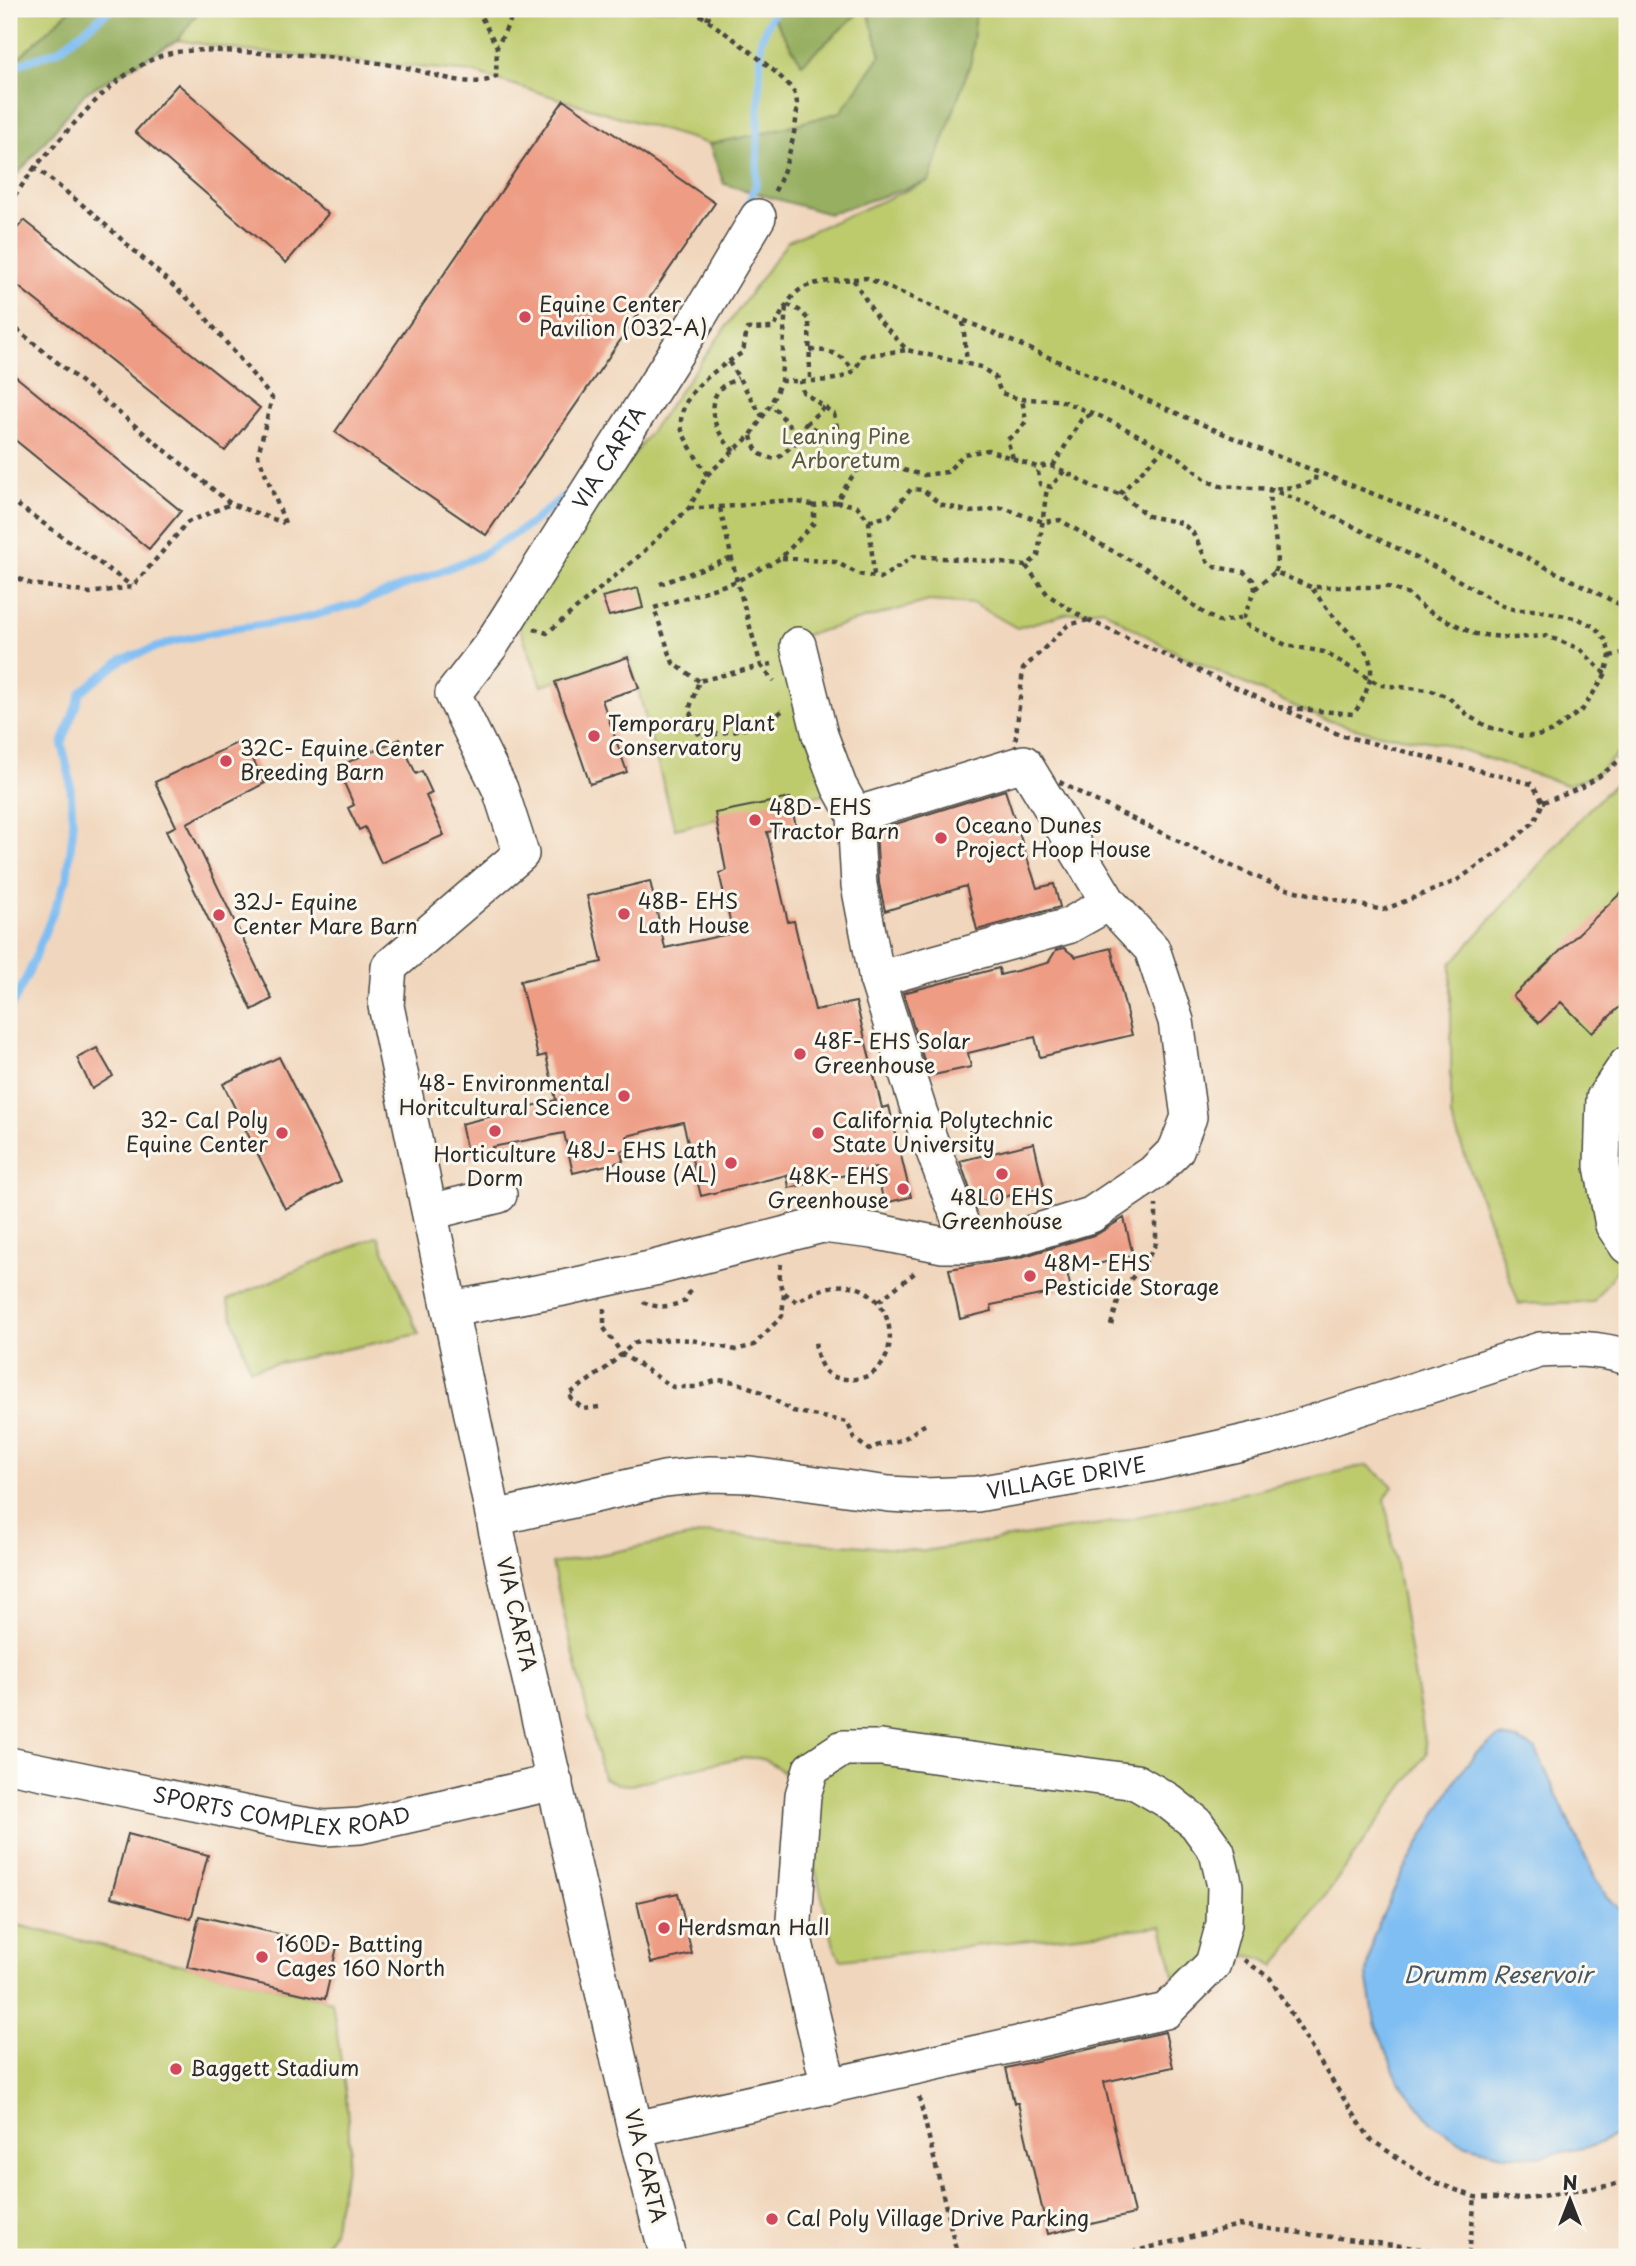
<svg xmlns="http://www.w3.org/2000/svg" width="1636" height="2266" font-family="'Playpen Sans',sans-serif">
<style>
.built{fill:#f0d6bc}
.green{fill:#bdcb6d;stroke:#747b4c;stroke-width:2}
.forest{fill:#96af60;stroke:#606d46;stroke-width:2}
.water{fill:#7fbef3;stroke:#55748f;stroke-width:2}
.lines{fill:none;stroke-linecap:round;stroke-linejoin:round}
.stream{stroke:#7fbef3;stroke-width:8}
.building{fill:#ee9c84}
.minor-casing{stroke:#484743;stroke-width:38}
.path{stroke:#484743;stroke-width:4.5;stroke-dasharray:5 5;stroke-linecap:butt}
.minor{stroke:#fff;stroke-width:35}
.poi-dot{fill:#d1495b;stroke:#fbf7ec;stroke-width:2.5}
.labels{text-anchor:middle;stroke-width:6;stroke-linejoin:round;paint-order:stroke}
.poi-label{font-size:21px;fill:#2b2b2b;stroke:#fbf7ec;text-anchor:start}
.park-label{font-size:21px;fill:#575b3f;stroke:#fbf7ec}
.street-label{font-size:21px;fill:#2b2b2b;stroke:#fbf7ec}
.water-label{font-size:23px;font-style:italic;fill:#445767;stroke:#fbf7ec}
</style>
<rect width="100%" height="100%" fill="#fbf7ec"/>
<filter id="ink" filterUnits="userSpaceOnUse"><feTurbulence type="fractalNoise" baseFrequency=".0143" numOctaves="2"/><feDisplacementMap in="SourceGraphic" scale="14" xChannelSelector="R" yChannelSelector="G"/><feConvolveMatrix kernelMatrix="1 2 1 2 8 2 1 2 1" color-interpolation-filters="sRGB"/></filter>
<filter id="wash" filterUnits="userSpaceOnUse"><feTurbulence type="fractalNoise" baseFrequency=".00686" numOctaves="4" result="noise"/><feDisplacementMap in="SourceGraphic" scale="28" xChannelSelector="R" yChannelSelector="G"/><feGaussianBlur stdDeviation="1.57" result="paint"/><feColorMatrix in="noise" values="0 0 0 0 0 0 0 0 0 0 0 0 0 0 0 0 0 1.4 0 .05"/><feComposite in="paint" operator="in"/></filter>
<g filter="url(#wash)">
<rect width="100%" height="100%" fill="#ede7ca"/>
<path class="built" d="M9 9H1627V2257H9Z"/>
<path class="green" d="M9 9H71L9 67Z
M200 9H768L802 64 863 9H867L881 55 841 112 758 135 709 144 471 72 245 51 178 40Z
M976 9H1627V745L1595 775 1567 785 1441 743 1373 733 1323 719 1183 656 1127 625 1103 609 1065 614 1017 628 974 604 929 601 795 638 833 792 675 829 629 655 542 686 518 623 625 467 788 241 929 181 971 61Z
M1627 772V1256L1593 1302 1519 1304 1451 1117V964L1585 813Z
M378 1236 419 1334 250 1369 227 1300Z
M1368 1465 1393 1486 1385 1499 1427 1753 1275 1966C1243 1941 1207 1967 1176 1982L1162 1926 841 1960 834 1946 795 1786C785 1774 776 1763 761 1759 741 1752 656 1779 631 1785L618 1784 603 1778 552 1564 710 1533 923 1551 1114 1522Z
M9 1923 332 2001 346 2095 350 2148 333 2231 320 2257H9Z"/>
<path class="forest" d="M71 9H200L178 40 85 93 18 174 9 178V67Z
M768 9H863L802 64Z
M867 9H976L971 61 929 181 829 214 724 184 709 144 764 133 841 112 881 55Z"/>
<path class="water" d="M1499 1737 1518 1740 1536 1750 1596 1880 1607 1897 1627 1915V2130L1593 2146 1544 2156 1507 2155 1466 2145 1433 2124 1398 2080 1375 2023 1367 1974 1373 1937 1397 1883 1459 1774 1476 1753Z"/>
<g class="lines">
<path class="stream" d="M9 68 59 50 111 9
M745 211 756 185 761 40 774 9
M9 1011 29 972 67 878 73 829 70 778 62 744 81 692 123 659 175 641 236 628 297 620 360 603 479 556 529 525 571 490"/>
</g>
<g id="blocks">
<path class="building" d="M178 84 328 214 286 263 135 132Z
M564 100 715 203 486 535 335 432Z
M24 220 260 408 225 451 9 279V238Z
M9 371 181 511 149 549 9 435Z
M638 588 643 608 609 616 602 597Z
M628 657 639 688 602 700 627 772 590 784 555 682Z
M400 739 416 774 422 771 432 793 426 796 444 835 381 863 365 827 359 830 348 808 354 805 337 767Z
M243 740 265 783 187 823 272 999 252 1010 166 831 176 826 155 782Z
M1005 790 1037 888 1054 884 1060 907 977 930 966 886 885 911 879 883 876 830Z
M790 798 796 827 767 832 788 922 794 921 815 1010 856 1002 882 1108 889 1106 911 1197 884 1203 876 1168 789 1188 787 1175 701 1196 683 1122 627 1136 630 1149 621 1151 623 1161 573 1173 564 1133 492 1147 494 1154 469 1160 461 1124 556 1100 546 1055 538 1057 520 981 602 962 587 896 650 881 665 948 733 933 719 873 726 871 715 813Z
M1627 887V1000L1592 1033 1561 1002 1539 1023 1513 996Z
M1064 948 1076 957 1111 948 1132 1035 1040 1057 1035 1037 968 1053 971 1067 929 1076 903 993 999 968 1000 975 1048 963 1056 950Z
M97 1048 113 1076 92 1089 77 1058Z
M279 1057 341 1181 285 1209 223 1084Z
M1034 1143 1044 1187 975 1204 960 1161Z
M1124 1218 1133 1255 1067 1272 1071 1289 991 1305 992 1311 960 1319 949 1269 1018 1258 1097 1234Z
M128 1834 208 1855 191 1919 111 1897Z
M678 1893 692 1954 651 1963 637 1902Z
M199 1916 337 1947 325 1999 187 1967Z
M1165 2032 1173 2067 1104 2082 1134 2214 1048 2234 1018 2103H1014L1006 2068Z"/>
</g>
</g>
<g filter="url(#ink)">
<use href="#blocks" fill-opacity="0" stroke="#484743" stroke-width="2"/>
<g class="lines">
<g class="minor-casing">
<g id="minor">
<path d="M855 815 859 885 877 979 920 1114 969 1245"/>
<path d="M877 979 1068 926 1109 903"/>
<path d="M1627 1064 1604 1098 1602 1166 1613 1225 1627 1246"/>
<path d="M430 1212 499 1195"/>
<path d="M451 1309 563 1288 654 1268 822 1225 873 1231 943 1245H969L1012 1239 1091 1215 1153 1173 1176 1150 1189 1117 1176 1021 1152 949 1109 903 1024 763 855 815 839 786 820 735 798 645"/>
<path id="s1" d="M495 1518 664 1479 710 1474 751 1475 889 1494 925 1496 977 1494 1150 1464 1268 1437 1540 1350C1570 1348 1598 1348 1627 1357"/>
<path id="s2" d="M9 1765 291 1823 325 1828 360 1826 555 1782"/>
<path d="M635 2129 1166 2011 1213 1964 1224 1924 1225 1886 1217 1852 1196 1823 1167 1800 1136 1782 881 1748H843L811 1769 803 1795 793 1934 829 2087"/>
<path id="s3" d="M668 2257 635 2129 506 1576 386 1006 389 967 521 854 500 789 453 694 491 645 698 318 758 217"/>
</g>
</g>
<path class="path" d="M477 9 497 47 516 9
M692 9C711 23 788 76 795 94 803 112 785 176 774 192
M707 20 712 9
M9 204 35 167
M853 279 867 278 1259 449 1496 542 1627 608
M963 322 967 363
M9 323 231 504 284 523
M810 350C829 350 843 353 853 371
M729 362 762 416
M781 381C798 381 835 383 849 374 856 370 859 363 862 356L907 350
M806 424 825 406
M796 433 806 424 824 435 832 433 837 427 834 414 803 392 800 381
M751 436C755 452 760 457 777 459L795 443 796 433 771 404
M734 451C718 436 701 405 723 386 727 383 733 381 738 378
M1013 458 1007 440 1020 430 1026 421 1022 399
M1053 466 1081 420 1091 414
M707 475 751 435 771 404 781 381 786 304 799 310 809 320 810 380
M1120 494 1163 449
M9 499 132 586
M836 502 857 506 869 521 874 576
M689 508C707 508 725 507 744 505 768 502 789 497 814 506
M720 508 737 581 761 666 699 681 689 710 700 737 765 725 783 710
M869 521 889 516 911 489 923 490 940 504 970 512 1003 508 1043 522 1060 520 1107 548 1147 569 1205 614 1220 622 1244 617
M285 523 258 455 272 398 197 307 90 211 35 167C72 128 107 78 158 57 183 47 216 51 243 52 301 55 355 57 412 69 436 75 473 89 496 77L497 47
M782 558 836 562 858 574 881 578 914 556 987 561 1026 566 1038 556 1047 487
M1026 566 1048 595 1087 620
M1275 572C1282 546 1267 517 1270 489L1296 487 1315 481 1316 470
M9 575 32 584 90 593 132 587 188 522 231 504
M660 584 732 558
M1255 589 1275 572 1311 587H1389L1409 595 1426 610 1475 634 1512 638 1547 636 1580 649 1605 674
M1088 620 1340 735 1532 784 1543 802 1535 821 1508 845 1456 881 1383 910 1282 888 1211 857 1084 795 1024 763 1015 745 1023 669 1068 625Z
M534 629 547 633 639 556 689 508 707 475C701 464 682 437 681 426 679 391 718 369 743 352L747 329 774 328C797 281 803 284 853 279L877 318 907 350 981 367 995 377 1001 393 1019 399 1059 400 1102 417 1146 439 1181 459 1207 481 1220 486 1270 489 1310 505 1439 569 1503 606 1516 610H1537L1579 619 1595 627 1606 640 1610 656 1605 675 1583 709 1553 731 1537 736H1522L1488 727 1470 717 1448 697 1429 690 1380 685 1324 652 1286 645 1247 625 1244 617 1255 589 1253 580 1244 572 1215 567 1207 561 1193 533 1182 523 1148 516 1120 494 1095 488 1064 471 1051 487 1040 484 1038 472 1043 466 1048 465 1064 471
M1610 656 1627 652
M772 664 761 666 774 681
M699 681 673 663 654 608 737 581 781 558 814 523V506L836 502 855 472 865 466H886L924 475 947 472 964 454 988 450 1040 468
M1278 707 1353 714C1360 706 1364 697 1368 686 1380 654 1354 639 1335 618 1327 609 1319 598 1312 588
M1543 802C1581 790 1598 780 1627 753
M781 1264C778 1285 779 1291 797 1302 898 1235 924 1395 838 1378 820 1374 817 1357 815 1341
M879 1301 917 1271
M643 1302C658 1309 670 1307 685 1301L691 1290
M604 1308V1328L622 1354 673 1387H696L718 1380 736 1382 759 1391 793 1411 847 1422 855 1439 869 1450C881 1442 891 1444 903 1439 912 1435 916 1428 929 1423
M1111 1325 1119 1298 1130 1280 1145 1263 1156 1243V1205
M599 1407 583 1409 568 1395 605 1369 634 1343 673 1339 692 1340 736 1350 754 1345 782 1316 784 1294
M1244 1960 1270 1978 1318 2059 1370 2139 1432 2181 1475 2197 1522 2199 1613 2185 1627 2180
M919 2097 958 2257
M1469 2255 1475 2197
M1112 2257 1239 2225 1486 2257"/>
<use href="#minor" class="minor"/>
</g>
</g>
<g class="poi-dot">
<circle cx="525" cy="317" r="7"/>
<circle cx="594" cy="736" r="7"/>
<circle cx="226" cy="761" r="7"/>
<circle cx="755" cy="820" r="7"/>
<circle cx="941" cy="838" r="7"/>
<circle cx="624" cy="914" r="7"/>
<circle cx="219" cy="915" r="7"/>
<circle cx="800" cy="1054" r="7"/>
<circle cx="624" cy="1096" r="7"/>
<circle cx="495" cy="1131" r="7"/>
<circle cx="282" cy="1133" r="7"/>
<circle cx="818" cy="1133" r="7"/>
<circle cx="731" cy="1163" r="7"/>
<circle cx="1002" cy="1174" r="7"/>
<circle cx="903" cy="1189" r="7"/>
<circle cx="1030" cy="1276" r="7"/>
<circle cx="664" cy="1928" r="7"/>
<circle cx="262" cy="1957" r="7"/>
<circle cx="176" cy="2069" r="7"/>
<circle cx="772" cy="2219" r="7"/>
</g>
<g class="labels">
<g class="poi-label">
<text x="539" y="312">Equine Center<tspan x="539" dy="24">Pavilion (032-A)</tspan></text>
<text x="608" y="731">Temporary Plant<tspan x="608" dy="24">Conservatory</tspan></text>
<text x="240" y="756">32C- Equine Center<tspan x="240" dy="24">Breeding Barn</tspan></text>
<text x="769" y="815">48D- EHS<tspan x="769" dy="24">Tractor Barn</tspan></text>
<text x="955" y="833">Oceano Dunes<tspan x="955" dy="24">Project Hoop House</tspan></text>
<text x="638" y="909">48B- EHS<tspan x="638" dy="24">Lath House</tspan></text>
<text x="233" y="910">32J- Equine<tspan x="233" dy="24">Center Mare Barn</tspan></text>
<text x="814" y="1049">48F- EHS Solar<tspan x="814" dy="24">Greenhouse</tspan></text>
<text x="610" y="1091" text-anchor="end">48- Environmental<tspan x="610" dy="24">Horitcultural Science</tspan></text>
<text x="268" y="1128" text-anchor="end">32- Cal Poly<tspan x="268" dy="24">Equine Center</tspan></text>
<text x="832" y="1128">California Polytechnic<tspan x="832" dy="24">State University</tspan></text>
<text x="717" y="1158" text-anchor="end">48J- EHS Lath<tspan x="717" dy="24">House (AL)</tspan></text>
<text x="495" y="1162" text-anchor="middle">Horticulture<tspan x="495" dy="24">Dorm</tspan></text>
<text x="889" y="1184" text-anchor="end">48K- EHS<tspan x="889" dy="24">Greenhouse</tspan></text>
<text x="1002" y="1205" text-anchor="middle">48L0 EHS<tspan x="1002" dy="24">Greenhouse</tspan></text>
<text x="1044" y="1271">48M- EHS<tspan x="1044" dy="24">Pesticide Storage</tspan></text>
<text x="678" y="1935">Herdsman Hall</text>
<text x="276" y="1952">160D- Batting<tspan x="276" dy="24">Cages 160 North</tspan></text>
<text x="190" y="2076">Baggett Stadium</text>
<text x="786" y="2226">Cal Poly Village Drive Parking</text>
</g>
<g class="park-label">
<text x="846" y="444">Leaning Pine<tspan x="846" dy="24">Arboretum</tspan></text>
</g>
<g class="street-label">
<text dy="7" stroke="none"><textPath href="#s3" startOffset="1953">VIA CARTA</textPath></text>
<text dy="7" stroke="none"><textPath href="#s1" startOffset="579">VILLAGE DRIVE</textPath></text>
<text transform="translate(516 1614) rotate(77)" y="7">VIA CARTA</text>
<text dy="7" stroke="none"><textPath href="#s2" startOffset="278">SPORTS COMPLEX ROAD</textPath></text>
<text transform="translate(645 2166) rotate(76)" y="7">VIA CARTA</text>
</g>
<g class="water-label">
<text x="1498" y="1983">Drumm Reservoir</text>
</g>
</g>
<rect width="1636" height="2266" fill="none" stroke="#fbf7ec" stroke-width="35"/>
<g transform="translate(1570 2200)" stroke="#fbf7ec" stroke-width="5" paint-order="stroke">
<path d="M0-5L12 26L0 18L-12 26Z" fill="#2b2b2b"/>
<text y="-10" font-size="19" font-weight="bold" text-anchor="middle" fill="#2b2b2b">N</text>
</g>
</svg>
